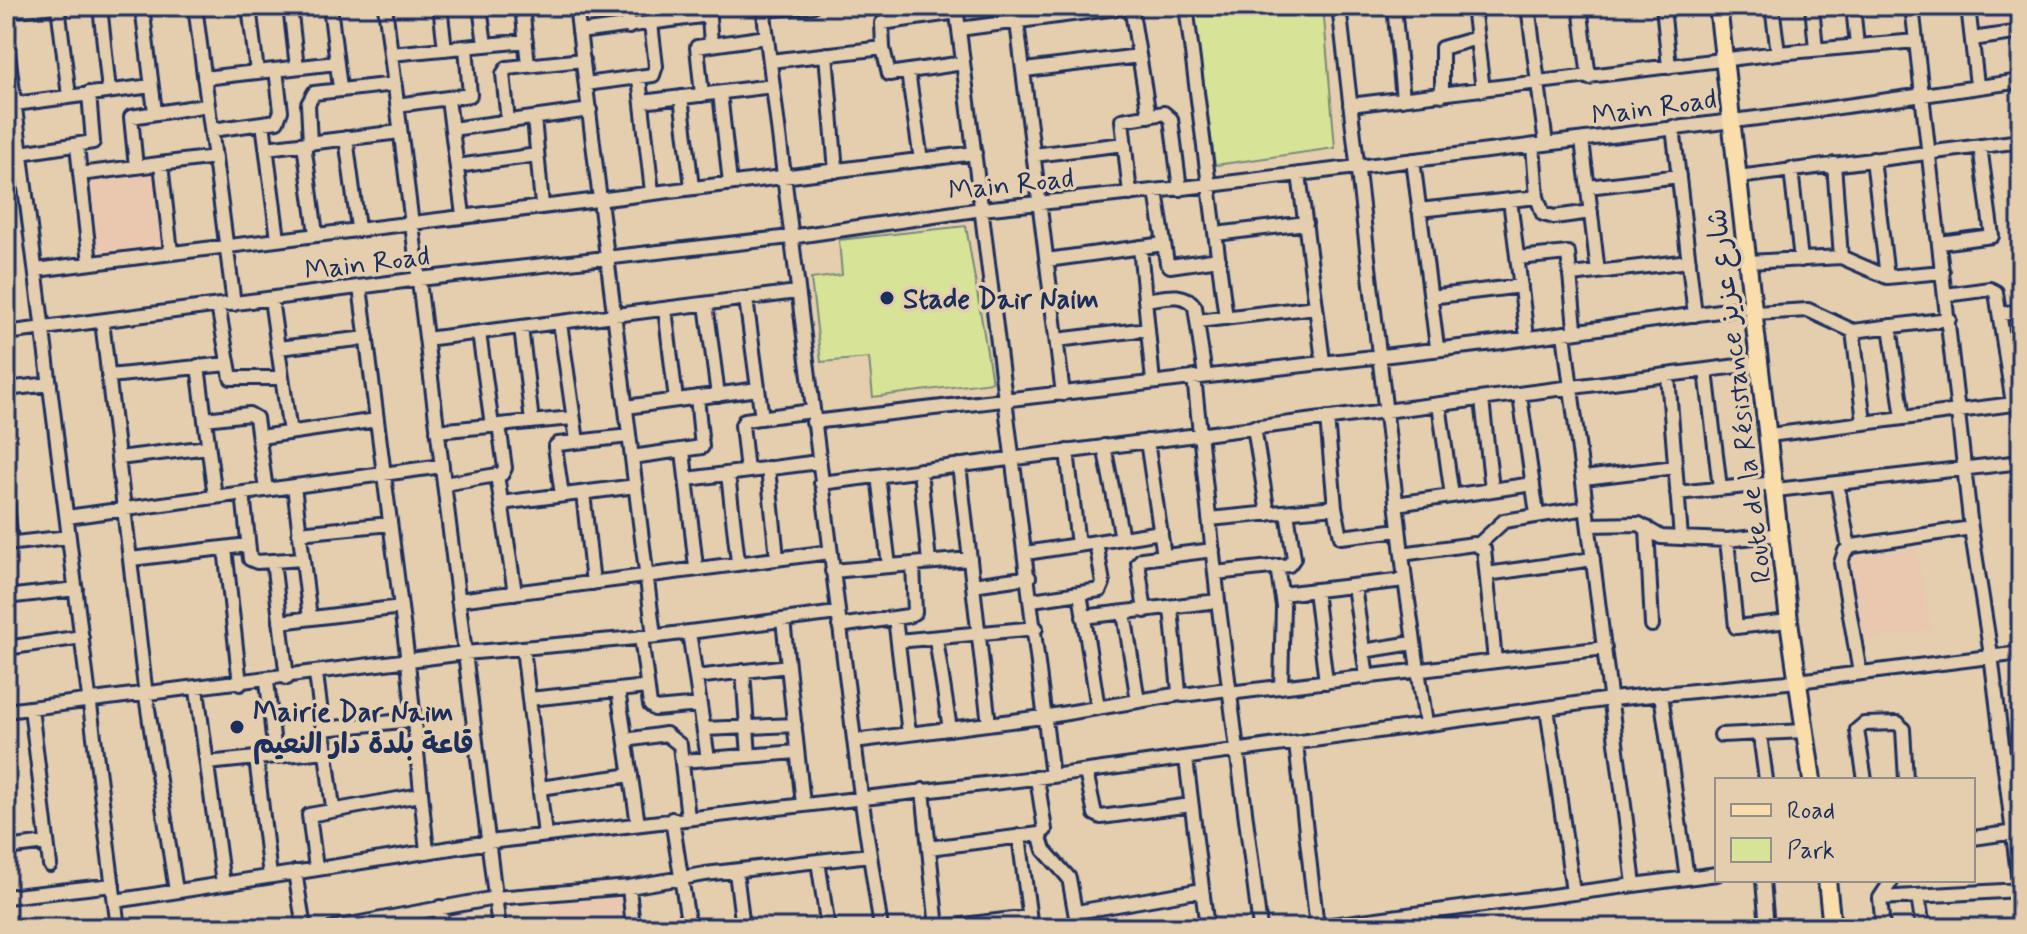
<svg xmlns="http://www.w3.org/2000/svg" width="2027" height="934" font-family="Mynerve,'Playpen Sans Arabic',sans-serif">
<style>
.built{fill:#eac8b0}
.park{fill:#d7e497;stroke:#798a7a;stroke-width:2}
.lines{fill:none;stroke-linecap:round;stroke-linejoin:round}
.minor-casing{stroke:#1b2f5e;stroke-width:18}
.major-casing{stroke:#1b2f5e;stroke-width:22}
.minor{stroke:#e4cead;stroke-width:12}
.major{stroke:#f9deab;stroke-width:16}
.poi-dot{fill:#1b2f5e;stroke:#e4cead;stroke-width:3}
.labels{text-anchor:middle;stroke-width:7;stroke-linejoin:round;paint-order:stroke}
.street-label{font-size:28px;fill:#1b2f5e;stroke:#e4cead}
.poi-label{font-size:28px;font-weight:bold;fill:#1b2f5e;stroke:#e4cead;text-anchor:start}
</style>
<rect width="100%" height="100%" fill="#e4cead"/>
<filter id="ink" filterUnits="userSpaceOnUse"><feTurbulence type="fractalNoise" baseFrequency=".0125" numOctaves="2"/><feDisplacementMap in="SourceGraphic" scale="16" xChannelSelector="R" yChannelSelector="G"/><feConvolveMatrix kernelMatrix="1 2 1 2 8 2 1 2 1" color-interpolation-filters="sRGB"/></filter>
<g filter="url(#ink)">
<path class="built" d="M1976 6H2021V30L1980 35Z
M156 170 166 250 94 259 84 179Z
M1916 549 1931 630 1859 641 1846 559Z
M621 890 625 928H553L549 897Z"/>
<path class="park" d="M1192 6H1323L1335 148 1215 165Z
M966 226 992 382 873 397 869 358 821 362 811 279 842 275 839 240Z"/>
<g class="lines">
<g class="minor-casing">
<path id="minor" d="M58 6 69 96
M100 6 109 91
M142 6 155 112
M195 6 234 304
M249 6 257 72
M290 6 297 67
M330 6 340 88
M385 6 499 928
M440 6 445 49
M480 6 485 45
M522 6 528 65
M576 6 654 636
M626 6 629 27
M708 6 711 43
M763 6 861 796 881 928
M1015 6 1063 394
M1131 6 1149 116
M1186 6 1226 318
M1339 6 1405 580
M1394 6 1403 99
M1473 6 1483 90
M1528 6 1546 144
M1580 6 1589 78
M1663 6 1669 67
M1772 6 1778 53
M1812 6 1816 49
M1853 6 1857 46
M1912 6 1971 528 1991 655 2021 899
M1968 6 1977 85
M763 10 812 6
M6 11 55 6
M959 29 1132 6
M579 32 709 15
M6 36 118 928
M1972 39 2021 32
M883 48 889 74 963 63
M391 54 526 41
M826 54 836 171
M770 61 883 48 882 23 957 12
M1025 70 1139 56
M908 72 921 160
M204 78 336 63
M639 78 652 192
M586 84 653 75 656 66 651 24
M720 93 730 183
M702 95 697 47 767 37
M1442 95V48L1477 38
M681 97 692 187
M448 99 463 215
M642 102 772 86
M15 104 151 86
M397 105 470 95 466 47
M1350 105 1778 53 1916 41
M534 118 542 205
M508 121 503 74 507 68 583 60
M263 123 278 239
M1673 127 1695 315
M452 129 590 110
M212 130 277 121 281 111 276 70
M346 138 358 228
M1582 140 1598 272
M310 143 308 104 314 93 395 84
M304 144 316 234
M77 146 90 263
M1533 146 1537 197 1543 214 1554 217 1591 212
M266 148 400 132
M21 153 93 142 89 93
M1034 155 1124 144
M1873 159 1887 277
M1413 160 1437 347
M161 164 171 252
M1834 164 1841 257 1887 277 1943 272
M457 166 537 155
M136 167 131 117 208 105
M1791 169 1801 260
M80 174 215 157
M1299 174 1323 361
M1738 177 2021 141
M1588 187 1679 176
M1156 191 1167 263 1170 266 1219 259
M1130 194 1122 120 1164 113 1171 119 1180 189
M1510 200 1527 337
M1419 210 1537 197
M1216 234 1306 223
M1940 243 1992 236 1980 146
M1140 247 1153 382
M1518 258 1568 253 1575 328
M1047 260 1164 244
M1748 262 1841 257
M36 270 975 153
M1572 275 1689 261
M360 287 408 662 427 852
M1946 295 1990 289 1996 292 2013 404
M1430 297 1521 286
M271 299 290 433
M746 299 762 418
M1145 300C1162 298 1184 290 1195 307L1205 376
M706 304 718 395
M218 306 231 378H282
M665 309 676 400
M1755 313 1808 310 1853 331 1949 319
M2001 314 2021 311
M102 321 146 696 176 891
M1198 321 1316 307
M560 323 577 441
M1890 326 1903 418
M521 327 532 422
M1853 331 1864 422
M6 333 419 279 790 237 982 209 1210 185 1790 114 2021 81
M479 333 492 426
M1564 333 1634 884
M426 339 797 292
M1057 340 1148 329
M278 348 367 338
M198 366 215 497
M1706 371 1720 488
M109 376 227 364
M1668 376 1681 538
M1194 377 1218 601 1260 928
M6 389 50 384
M1520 396 1537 514
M1482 400 1492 489
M1439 404 1452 496
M626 407 758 389
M1327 418 1335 507 1341 537 1399 530
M205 419 249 414 256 418 266 490
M813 422 1494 343 1754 306
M1254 427 1268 514
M437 431 572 418
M1769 435 2021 403
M260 437 377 420
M1147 441 1164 556
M1104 446 1122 538
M683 451 696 567
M1067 451 1078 545
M632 457 702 447 697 397
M119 458 208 447
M959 465 989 724
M768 468 777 558
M920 470 929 562
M747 471 742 425 745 420 812 411
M728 474 738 562
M497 475 515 593
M878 476 889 566
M1584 478 1675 467
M688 479 818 462
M821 483 1761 363
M1837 483 1849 548
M444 484 502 474 505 468 499 425
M294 486 310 618
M1776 490 2021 462
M6 493 11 543
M243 493 250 559 257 562 303 559
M583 493 593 583
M1677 493 1776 483
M562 495 555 447 558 444 629 436
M501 503 636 486
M1396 504 1533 484
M67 517 442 466
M1209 519 1335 507
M1589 525 1639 524 1661 537 1681 538 1727 540 1781 534
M1647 528 1652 625
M299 533 390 524
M1727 540 1736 627 1789 621
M6 544 69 537
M1479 544 1504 521 1587 508
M225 548 240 684
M1026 553 1161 532
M1402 554 1474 544 1484 549 1495 661
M131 559 248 545
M273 561 287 678
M1277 566 1283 606 1281 687
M832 571 970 559
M1215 573 1289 565 1294 558 1287 512
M1487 574 1593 559
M973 585 1029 577
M1354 586 1367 677
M1315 590 1326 682
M1080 593 1098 708
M1281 594 1405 580 1426 724
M6 597 76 589
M458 600 830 552
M1032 600 1100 590 1103 583 1096 542
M1171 608 1179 692 1183 695 1228 689
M1145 611 1138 563 1142 559 1213 550
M1124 613 1138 701
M1083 617 1218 601
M895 618 909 734
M783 620 803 804
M280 622 401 607
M839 626 908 616 915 612 913 564
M689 632 708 759
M641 637 650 705 655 709 700 705
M936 639 950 729
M898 641 1036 628
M6 648 82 637
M523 648 545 835
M1363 651 1413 643
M743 671 749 756
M1860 673 1841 563 1845 551 1853 546 1971 528
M316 674 333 808
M696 677 788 666
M267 681 275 756
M197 690 223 884
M618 690 638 824
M1229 693 1605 648
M1661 694 1687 878
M529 699 647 687
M31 708 50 865
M1547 708 1573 892
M6 711 465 653 658 636 837 613
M323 729 412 720
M704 729 795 725
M1721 735 1805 731
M1760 735 1766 780
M626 740 666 734 680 745 688 818
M854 741 1043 717 1180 694
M1296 744 1317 927
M256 758 270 876
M1186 759 1207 928
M682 761 797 752
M207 763 326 751
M1086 772 1095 814 1101 817 1191 805
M1052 776 1611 699 1798 681 2021 653
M1037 778 1045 830 1039 834 1044 850 1069 878 1078 928
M1865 780 1857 730 1864 724 1898 723 1903 729 1906 780
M540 788 631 775
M923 790 937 928
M672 819 689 928
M1019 836 1031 928
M1973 838 2015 832
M6 848 47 843
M929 848 1039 834
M818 861 828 928
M316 868 309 815 420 795
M295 872 304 928
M736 872 743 928
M1763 880 1767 928
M629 887 633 928
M1918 896 1923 928
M6 897 113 885
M1880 898 2020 890
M115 901 489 842 1052 776 956 6
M440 907 443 928
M1077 912 1202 890
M333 928 495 898 629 887 705 874 870 855
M938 928 1029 917
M1309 928 1717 874
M1883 928 1880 898 1892 880"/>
</g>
<g class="major-casing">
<path id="major" d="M1718 6 1789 621 1812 780
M1827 880 1832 928"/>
</g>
<use href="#minor" class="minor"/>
<use href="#major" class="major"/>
</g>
</g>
<g class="poi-dot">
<circle cx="887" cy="298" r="8"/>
<circle cx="237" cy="727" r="8"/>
</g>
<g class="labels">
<g class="street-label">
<text transform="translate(1654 106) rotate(-8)" y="10">Main Road</text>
<text transform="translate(1011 183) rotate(-6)" y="10">Main Road</text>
<text transform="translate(367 262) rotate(-7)" y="10">Main Road</text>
<text transform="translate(1738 396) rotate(-97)" y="10">Route de la Résistance شارع عزيز</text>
</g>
<g class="poi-label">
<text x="903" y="308">Stade Dair Naim</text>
<text x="253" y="721">Mairie Dar Naim<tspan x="253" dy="32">قاعة بلدة دار النعيم</tspan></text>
</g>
</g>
<rect width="2027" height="934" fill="none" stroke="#e4cead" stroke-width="32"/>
<rect x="16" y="16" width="1995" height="902" fill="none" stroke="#1b2f5e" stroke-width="3" filter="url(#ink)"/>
<rect x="1715" y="778" width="260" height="104" fill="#e4cead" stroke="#948e8d" stroke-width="2"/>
<rect x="1731" y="804" width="40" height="12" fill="#f9deab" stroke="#948e8d" stroke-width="2"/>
<text x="1787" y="818" font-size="24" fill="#1b2f5e">Road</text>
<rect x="1731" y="838" width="40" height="24" fill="#d7e497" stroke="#948e8d" stroke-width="2"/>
<text x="1787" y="858" font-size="24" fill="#1b2f5e">Park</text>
</svg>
